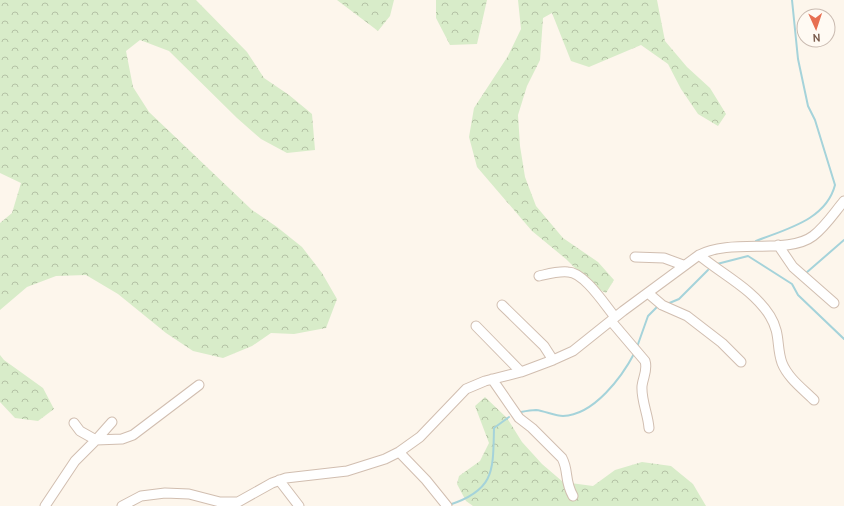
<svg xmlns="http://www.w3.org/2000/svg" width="844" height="506" font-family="Cabin,sans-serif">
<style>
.forest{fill:url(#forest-crowns)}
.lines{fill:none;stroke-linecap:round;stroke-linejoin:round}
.stream{stroke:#a5d3da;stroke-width:2}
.minor-casing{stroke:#d1beb0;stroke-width:11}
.minor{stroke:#fff;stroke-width:9}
</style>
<defs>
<pattern id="forest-crowns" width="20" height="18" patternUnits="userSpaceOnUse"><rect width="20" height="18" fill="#d8ecc9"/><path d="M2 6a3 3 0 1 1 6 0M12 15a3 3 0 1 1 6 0" fill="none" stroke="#b4c2a5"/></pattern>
</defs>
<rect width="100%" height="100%" fill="#fdf6ec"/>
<path class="forest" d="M0 0H196L247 52 264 78 289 95 312 114 315 150 287 153 261 139 237 118 169 51 140 40 126 51 133 87 149 112 252 210 277 227 302 247 322 273 337 299 326 328 294 334 271 333 252 346 223 358 193 351 166 333 118 294 86 275 56 276 27 287 0 310V223L12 213 21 183 0 173Z
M337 0H394L390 16 378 31Z
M436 0H487L477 44 450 45 436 18Z
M518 0H657L665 41 687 67 710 88 726 114 718 126 698 114 681 89 668 64 641 45 589 67 571 61 552 13 543 18 540 60 527 86 518 115 520 146 525 177 536 206 563 238 598 262 614 280 606 293 593 286 566 259 532 231 477 167 469 137 474 108 508 56 521 29Z
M0 355 4 360 43 388 54 409 38 421 15 418 0 402Z
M485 397 507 418 522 442 542 464 563 482 593 486 615 470 642 462 671 466 693 484 706 506H473L466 501 457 484 459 476 480 461 489 443 475 406Z"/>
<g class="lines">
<path class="stream" d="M756 241C786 229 826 220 835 185L815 120 808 106 798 59 792 0
M717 264 748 256 792 284 798 295 844 339
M806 273 844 240
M667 304 679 299 708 270
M637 347 648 316 657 307
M521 412C526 411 531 410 536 410 545 411 555 416 563 416 594 415 622 377 635 352
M449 505C495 490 493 471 494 428L509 417"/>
<g class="minor-casing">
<path id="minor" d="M778 245 793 267 834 303
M699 255C723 275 753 289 770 316 781 334 776 346 782 363 788 378 803 389 814 400
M635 257 664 258 683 265
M539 276C548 274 558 271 568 272 584 272 605 305 615 317
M648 293 662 305 687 316 722 343 741 362
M502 305 544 346 553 360
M611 321 645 361C648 370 643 377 642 386 641 400 648 414 649 428
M476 326 521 372
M492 379 519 418 532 428 562 458C569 471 564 480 573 496
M74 423 80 431 96 440 112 422
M399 452 426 480 447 506
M279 480 299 506
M45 506 75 461 96 440 122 439 133 435 199 385
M122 506 141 496 165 493 189 494 220 502H238L272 483 286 478 347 471 385 459 399 452 420 437 466 389 485 381 521 372 553 360 573 351 623 311 699 255C731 238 788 255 813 236 825 227 834 213 844 201"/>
</g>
<use href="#minor" class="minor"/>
</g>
<g transform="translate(816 28) rotate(177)"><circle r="19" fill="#fffaf3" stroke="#cabbb1"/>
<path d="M0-3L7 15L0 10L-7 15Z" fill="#e76f51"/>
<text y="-6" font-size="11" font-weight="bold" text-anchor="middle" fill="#7a5c4d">N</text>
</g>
</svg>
